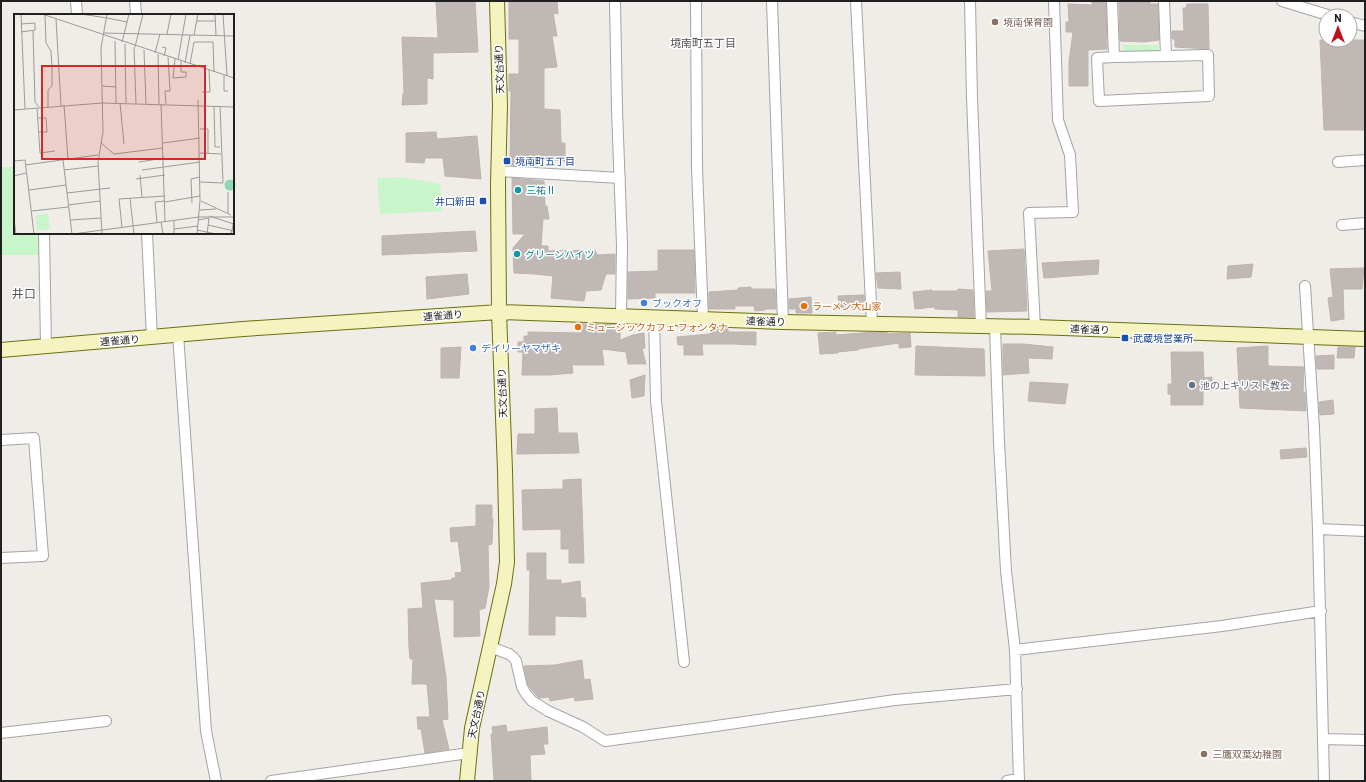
<svg xmlns="http://www.w3.org/2000/svg" width="1366" height="782" font-family="Barlow,'Noto Sans JP',sans-serif">
<style>
.park{fill:#c9f5ca}
.building{fill:#c0b8b4;stroke:#c0b3ab}
.lines{fill:none;stroke-linecap:round;stroke-linejoin:round}
.street-casing{stroke:#a4a4a4;stroke-width:12}
.secondary-casing{stroke:#6b700e;stroke-width:16}
.street{stroke:#fff;stroke-width:10}
.secondary{stroke:#f5f4c1;stroke-width:14}
.education-dot{fill:#8d6e63;stroke:#fff;stroke-width:1.5}
.transit-dot{fill:#1a4fb4;stroke:#fff;stroke-width:1.5}
.culture-dot{fill:#0f9aa8;stroke:#fff;stroke-width:1.5}
.shop-dot{fill:#3f7fe0;stroke:#fff;stroke-width:1.5}
.food-dot{fill:#e8710a;stroke:#fff;stroke-width:1.5}
.worship-dot{fill:#6b7280;stroke:#fff;stroke-width:1.5}
.labels{text-anchor:middle;stroke-width:3;stroke-linejoin:round;paint-order:stroke}
.education-label{font-size:10px;fill:#785e54;stroke:#fff;text-anchor:start}
.street-label{font-size:10px;fill:#202020;stroke:#fff}
.transit-label{font-size:10px;fill:#164399;stroke:#fff;text-anchor:start}
.culture-label{font-size:10px;fill:#0d838f;stroke:#fff;text-anchor:start}
.shop-label{font-size:10px;fill:#366cbe;stroke:#fff;text-anchor:start}
.food-label{font-size:10px;fill:#c56008;stroke:#fff;text-anchor:start}
.worship-label{font-size:10px;fill:#5b616d;stroke:#fff;text-anchor:start}
.neighbourhood-label{font-size:11px;fill:#535353;stroke:#fff}
.quarter-label{font-size:12px;fill:#535353;stroke:#fff}
.inset-road{fill:none;stroke:#9d9b98;stroke-width:1}
.view{fill:#d62828;fill-opacity:0.15;stroke:#d62828;stroke-width:2}
.inset-edge{fill:none;stroke:#202020;stroke-width:2}
</style>
<rect width="100%" height="100%" fill="#f0ede8"/>
<path class="park" d="M1123 45H1158V52H1123Z
M1 167H15V233H39L40 255H1Z
M401 177 440 184 443 211 380 214 377 178Z"/>
<path class="building" d="M436 1H475L478 52 433 53V79L427 78V104L402 105 403 93H404L402 37 438 38Z
M509 1H557L558 14 553 13 557 36H552L557 67 544 68V109L560 110 561 143H565V161L548 159 525 160V166L510 165 511 91H509V74H519V39H509Z
M1122 1 1150 2V4H1158L1159 40 1144 42 1120 41 1119 2Z
M1092 2H1106L1107 49 1088 50V86H1069V62L1073 32H1066V22H1069L1068 4 1092 5Z
M1187 4H1208L1209 49 1175 47V39H1172V31H1184L1183 8H1186Z
M1320 40H1365V130H1324Z
M436 132 437 139 477 136 481 179 445 176 443 158H425L424 163 406 162V133Z
M512 178 544 181 545 206H547L549 219H543L541 246H548V251L595 250 597 255 615 254V274H606L601 290 586 291 584 301 551 298 553 276 535 274 514 273 513 248 525 234H513Z
M475 231 477 251 382 255V236Z
M1024 249 1027 311 987 312 986 291H992L988 251Z
M658 250H694L695 293H655V298L628 299V272L658 271Z
M1099 260 1098 274 1044 278 1042 263Z
M1253 264 1251 277 1227 279 1228 266Z
M1364 268 1362 289H1343L1344 319 1331 321 1328 298 1333 297 1330 269Z
M900 272 901 289 878 288 876 273Z
M467 274 469 294 427 299 426 277Z
M751 287V289H775L776 309H765V310L755 311 754 306H735V309H709V292L738 290V288Z
M958 289 973 290 974 317H958V310L935 309 934 307 915 309 913 292 932 290V291H958Z
M864 295 865 307 839 308 838 296Z
M811 297 812 313H796V309H789V299Z
M582 324 620 325V340L633 335 644 333 645 348 642 349 646 364H628L626 352 602 349 604 365H572L573 373 549 375H522L523 352H518V342H524V336H528V332L582 333Z
M728 329V332H756V345L733 344H702L703 355H684V345H678L677 337 710 334V330Z
M836 332V335L875 332 888 333V334L910 333 911 347 899 348V343L858 349V350L838 352V353L820 354 818 333Z
M1003 344H1023L1053 347 1052 359 1028 358 1029 373 1003 375Z
M916 346 984 349 985 376 915 375Z
M1268 346V366L1304 367 1303 392H1305L1306 411 1240 408 1237 348Z
M461 347 459 378H441V348Z
M1338 347H1355L1354 358H1337Z
M1171 352H1203L1204 378 1212 377V390H1203V405H1171V394H1168V384H1172Z
M1334 355V369H1317L1316 356Z
M645 375 644 396 632 398 630 380Z
M1030 382 1068 384 1065 404 1028 401Z
M1333 400 1334 414 1320 415 1319 402Z
M557 408 558 433H577L579 453 517 454 518 434H535V409Z
M1306 448 1307 457 1281 459 1280 450Z
M581 479 584 563H569V549H561V529L523 530 522 490 563 489V480Z
M476 505H492V519H493L492 544 488 545 489 587 485 608 479 610 480 636 454 637V600L434 599 446 677 448 719 442 720 449 749 425 753 421 729H418L417 717H430L427 684H412L413 659H410L409 648 408 609 423 608 421 583 452 580V578H456L455 573 462 572 458 541 451 542 450 528 476 526Z
M527 553H546V580H561V584L580 581 581 598H585L586 617 555 616V635H529L530 570H527Z
M582 660 584 680 590 679 593 699 575 701 574 697 550 701 549 697 540 698 538 697 528 685 524 666 555 665Z
M506 725 507 732 547 727 548 744H543L545 754 530 755 531 781H494L491 734H493L492 727Z"/>
<g class="lines">
<g class="street-casing">
<path id="street" d="M76 1 77 15
M135 1 136 15
M615 1 617 109 622 245 621 316
M696 1 697 168 703 319
M772 1 783 322
M856 1 872 323
M970 1 972 98 981 326
M1112 1 1114 57 1097 58 1099 101 1209 96 1208 55 1166 56 1164 1
M1282 1 1331 16
M1350 22 1365 26
M1114 57 1166 56
M1338 162 1365 160
M499 171 620 178
M1342 225 1365 223
M44 233 46 345
M147 233 152 337
M1305 286 1314 428 1318 529 1324 781
M654 318 656 401 684 662
M995 327 999 442 1006 571 1015 650 1019 781
M1035 327 1029 213 1073 212 1070 155 1058 120 1054 1
M178 334 206 731 216 781
M1 440 34 438 43 556 1 558
M1318 529 1365 531
M490 647 509 654 513 657 516 661 522 687 526 694 532 701 548 711 583 727 605 741 709 727 895 700 1017 689
M1015 650 1222 626 1321 611
M1 733 106 721
M1323 739 1365 740
M271 781 469 753
M1007 781 1018 779"/>
</g>
<g class="secondary-casing">
<path id="secondary" d="M1 350 243 329 499 312 783 322 1035 327 1365 339
M467 781 472 728 504 584 507 562 505 470 499 312 498 184 500 106 497 1"/>
</g>
<use href="#street" class="street"/>
<use href="#secondary" class="secondary"/>
</g>
<g class="education-dot">
<circle cx="995" cy="22" r="4"/>
<circle cx="1204" cy="754" r="4"/>
</g>
<g class="transit-dot">
<rect x="503" y="157" width="8" height="8" rx="2"/>
<rect x="479" y="197" width="8" height="8" rx="2"/>
<rect x="1121" y="334" width="8" height="8" rx="2"/>
</g>
<g class="culture-dot">
<circle cx="518" cy="190" r="4"/>
<circle cx="517" cy="254" r="4"/>
</g>
<g class="shop-dot">
<circle cx="644" cy="303" r="4"/>
<circle cx="473" cy="348" r="4"/>
</g>
<g class="food-dot">
<circle cx="804" cy="306" r="4"/>
<circle cx="578" cy="327" r="4"/>
</g>
<circle class="worship-dot" cx="1192" cy="385" r="4"/>
<g class="labels">
<g class="education-label">
<text x="1003" y="26">境南保育園</text>
<text x="1212" y="758">三鷹双葉幼稚園</text>
</g>
<g class="street-label">
<text transform="translate(499 69) rotate(-92)" y="4">天文台通り</text>
<text transform="translate(443 315) rotate(-4)" y="4">連雀通り</text>
<text transform="translate(766 321) rotate(2)" y="4">連雀通り</text>
<text transform="translate(1090 329) rotate(2)" y="4">連雀通り</text>
<text transform="translate(120 340) rotate(-4)" y="4">連雀通り</text>
<text transform="translate(502 393) rotate(-92)" y="4">天文台通り</text>
<text transform="translate(476 714) rotate(-78)" y="4">天文台通り</text>
</g>
<g class="transit-label">
<text x="515" y="165">境南町五丁目</text>
<text x="475" y="205" text-anchor="end">井口新田</text>
<text x="1133" y="342">武蔵境営業所</text>
</g>
<g class="culture-label">
<text x="526" y="194">三祐Ⅱ</text>
<text x="525" y="258">グリーンハイツ</text>
</g>
<g class="shop-label">
<text x="652" y="307">ブックオフ</text>
<text x="481" y="352">デイリーヤマザキ</text>
</g>
<g class="food-label">
<text x="812" y="310">ラーメン大山家</text>
<text x="586" y="331">ミュージックカフェ フォンタナ</text>
</g>
<g class="worship-label">
<text x="1200" y="389">池の上キリスト教会</text>
</g>
<g class="neighbourhood-label">
<text x="703" y="47">境南町五丁目</text>
</g>
<g class="quarter-label">
<text x="24" y="298">井口</text>
</g>
</g>
<g transform="translate(14 14)">
<rect width="220" height="220" fill="#f0ede8"/>
<path d="M34 200 36 215 23 217 22 201Z" fill="#c9f5ca"/>
<path d="M210.5 171a5.5 5.5 0 1 1 11 0a5.5 5.5 0 1 1-11 0Z" fill="#8cd8b6"/>
<path class="inset-road" d="M7 0 11 95M28 0 220 64M67 0 93 4M201 0 202 21M209 0 213 62M31 1 32 29 37 37 38 55V72L34 76V93M93 4 113 8M42 5 47 92M183 7H202M7 10 21 9V16L7 18M19 17 21 88 25 93M90 19 220 22M153 20 157 0M180 21 184 0M101 27 102 89M108 28 115 0M111 30 112 89M120 33 122 90M121 33 129 0M148 33 152 34 150 42M130 36 132 90M141 39 146 20M144 40 145 90M161 45 159 64 172 63V58H167V47M164 46 172 0M171 49 176 21M176 50 180 28H199L200 58M210 61V77H214M88 72 102 73M188 78H196L195 56M106 89 110 130M147 90 151 207M152 90 151 77H156L154 43M50 91 54 145M200 92 201 133H206M23 94 26 139 41 137M0 96 88 89 220 93M24 104H32L33 118H25M186 115H194V140M87 129 100 140 149 134M149 129 186 124M186 139 207 140M49 146 58 220M0 147 11 146 20 220M125 148 150 144M11 151 84 141M50 156 84 152M128 156 186 148M126 161 128 183M0 162 12 159M122 165 151 161M186 168 209 169 206 92M15 176 52 171M53 179 96 174M116 184 120 220M187 187 217 201M151 188 186 182M178 189 177 165 186 163M54 191 86 187M186 196 202 195M18 197 54 193M214 199V178M195 202 220 210M0 205 2 220M56 206 87 204M184 206 195 204 193 220M160 207V220M143 208 141 188 151 187M147 208 149 220M194 211 220 217M108 213 105 185 151 182M160 215 184 212M183 216 202 220M59 220 185 203H220M88 220 84 148 89 118 87 34 93 0M183 220 186 187 184 86M217 220 220 207"/>
<path class="view" d="M28 52H191V145H28Z"/>
<rect width="220" height="220" class="inset-edge"/>
</g>
<rect width="1366" height="782" fill="none" stroke="#202020" stroke-width="4"/>
<g transform="translate(1338 28)"><circle r="19" fill="#ffffff" stroke="#a6a6a6"/>
<path d="M0-3L7 15L0 10L-7 15Z" fill="#bf111b"/>
<text y="-6" font-size="11" font-weight="bold" text-anchor="middle" fill="#202020">N</text>
</g>
</svg>
